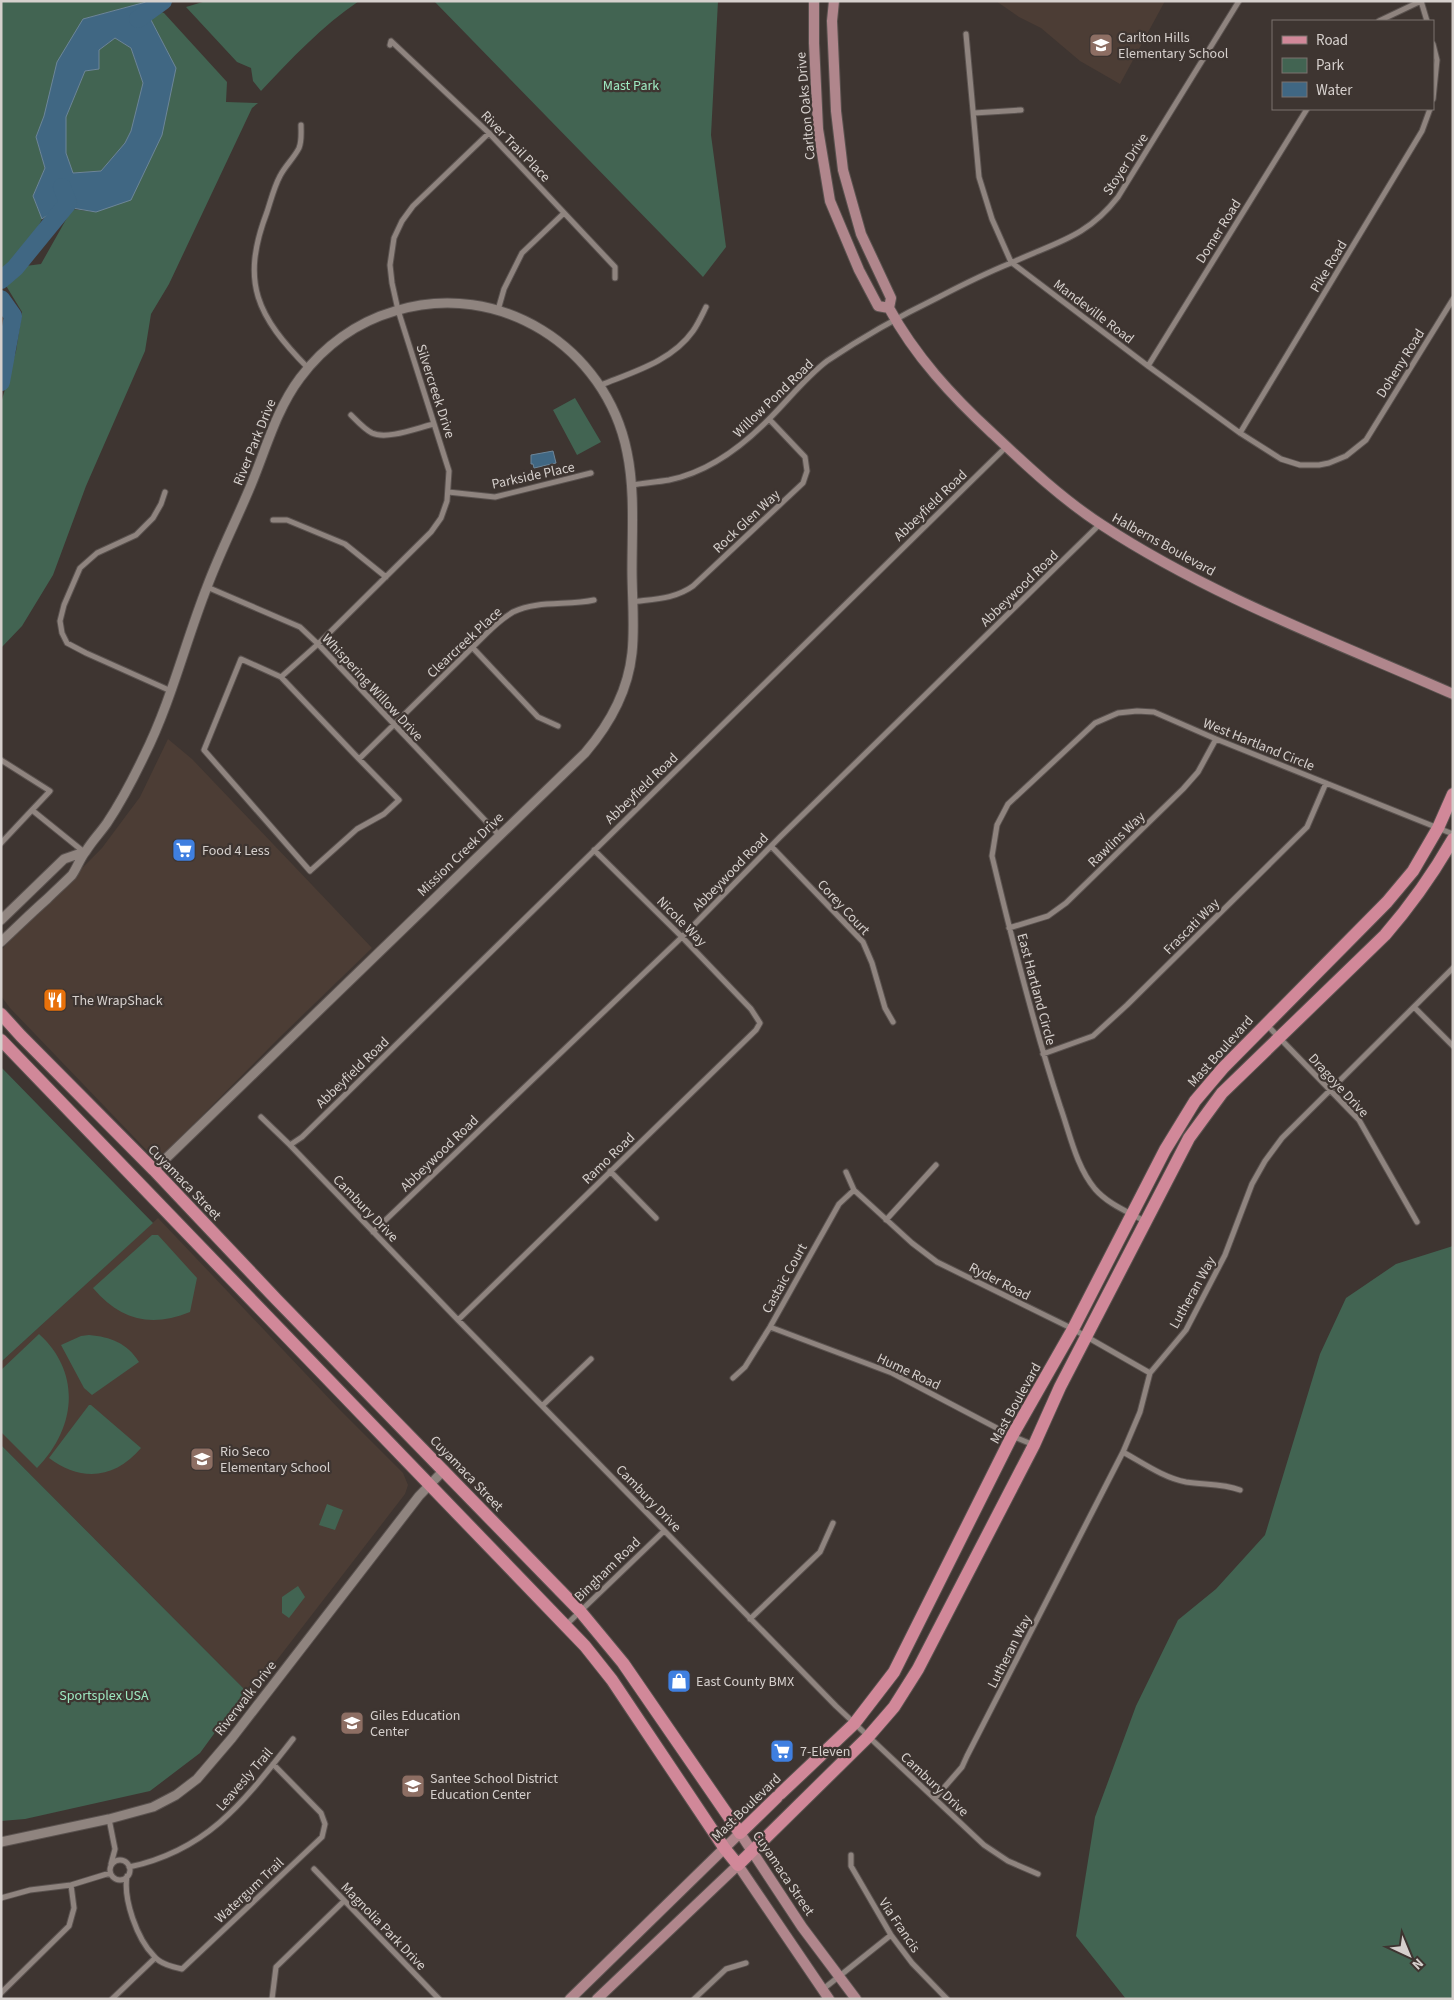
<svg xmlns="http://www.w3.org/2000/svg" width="1454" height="2000" font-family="'Source Sans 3',sans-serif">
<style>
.built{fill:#4c3d35}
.green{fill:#426452}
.water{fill:#406783;stroke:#6d8699;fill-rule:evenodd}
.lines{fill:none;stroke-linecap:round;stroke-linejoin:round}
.river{stroke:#406783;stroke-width:18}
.minor-casing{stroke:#5a524f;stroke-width:7}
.tertiary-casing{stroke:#5a524f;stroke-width:11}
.secondary-casing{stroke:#5a524f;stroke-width:12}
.primary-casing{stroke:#5a524f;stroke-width:14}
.minor{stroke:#8f847f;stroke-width:5}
.tertiary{stroke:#8f847f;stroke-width:9}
.secondary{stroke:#b0868c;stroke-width:10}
.primary{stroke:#d18899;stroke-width:12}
.labels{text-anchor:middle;stroke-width:4.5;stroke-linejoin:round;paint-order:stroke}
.poi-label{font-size:14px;fill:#d6d0cd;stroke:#3e3531;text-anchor:start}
.park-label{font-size:14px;fill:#9ee9c1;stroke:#3e3531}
.street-label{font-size:14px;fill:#d6d0cd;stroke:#3e3531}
</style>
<rect width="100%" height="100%" fill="#3e3531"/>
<path class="built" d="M996 1H1165L1120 84 1080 61 1041 28 1019 17Z
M168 739 192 759 372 948 279 1038 157 1161 10 1008 1 996V950L102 848 140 797Z
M158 1218 339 1409 403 1473 408 1485 405 1494 250 1695 1 1445V1362Z"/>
<path class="green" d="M1 1 146 2 83 19 36 137 45 168 33 196 42 219 27 249 1 269Z
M206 1H359C322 26 291 59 261 91L253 81 251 68 237 62 186 7Z
M434 1H718L711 135 726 247 703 277Z
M155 10 164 13 227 82 226 102 258 103 252 108 169 284 151 314 145 351 86 486 53 575 22 626 1 648V403L16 351 22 312 5 284 18 267 41 264 72 209 96 212 176 69 151 20Z
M115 38 131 48 143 83 131 131 125 143 101 171 73 173 66 153V116L85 71 98 69 99 50Z
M575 398 601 442 577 455 553 410Z
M1 1067 153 1223 1 1362Z
M152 1235H158L197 1278 190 1312C151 1328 120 1320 93 1288Z
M1453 1246V1999H1126L1076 1936 1095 1817 1136 1706 1178 1620 1216 1589 1265 1535 1320 1354 1346 1298 1396 1264Z
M39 1334C82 1373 76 1428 37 1468L1 1432V1370Z
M89 1335C111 1337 127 1343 139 1362L92 1395 84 1388 61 1345 81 1336Z
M89 1405H91L141 1448C115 1479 81 1482 49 1458Z
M1 1445 250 1695 216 1731 200 1753 150 1791 25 1819 1 1821Z
M327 1504 343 1510 335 1530 319 1525Z
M298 1586 305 1597 289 1618 282 1613V1597Z"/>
<path class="water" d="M146 2H156L151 20 176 68 162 135 131 200 96 212 60 206 42 219 33 196 45 168 36 137 44 116 57 62 83 19ZM115 38 131 48 143 83 131 131 125 143 101 171 73 173 66 153V117L85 71 99 69V50Z
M553 451 556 463 534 468 533 464H531V455Z"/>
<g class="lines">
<path class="river" d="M138 19 163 1
M1 280 15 268 68 203 62 187
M1 299 13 316 1 382"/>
<g class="minor-casing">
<path id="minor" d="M1379 21 1421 1 1427 21
M966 34 979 177 992 219 1011 262 1148 366 1240 433 1281 459 1300 465H1319L1329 463 1346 456 1366 440 1453 299
M1433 44 1437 60 1433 99
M390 45 391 41 489 133 615 267V278
M974 113 1021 110
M301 125C301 132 302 141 299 148 294 158 285 166 280 176 274 187 271 200 267 212 240 283 257 316 308 368
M489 133 413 206 402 221 394 238 390 265 392 283 398 310 449 471 447 501 441 518 431 532 318 644 281 677 241 659 204 750 310 871 357 829 384 814 399 800 359 759 486 634C494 626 503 618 513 612 538 600 568 606 594 600
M498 310 504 289 522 253 564 213
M1148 366 1307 109
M601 385C633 372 672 361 693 331 698 324 702 315 706 307
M351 415C357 421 364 429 372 433 387 440 417 428 434 424
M1240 433 1422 131 1430 109
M632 485C644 483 657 482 669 480 709 472 743 446 771 417 789 399 806 377 827 361 861 338 902 315 939 297 962 285 986 273 1011 263 1056 242 1086 238 1118 197L1239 1
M165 492 161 504 153 518 136 535 97 553 80 568 64 605 60 621 62 633 67 643 86 653 171 691
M448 492 495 497 591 473
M273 520H287L345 544 386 577
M207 587 300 627 318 644 499 835
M632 602C654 599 675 599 693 586L803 483 807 471 805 457 769 419
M473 648 538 717 558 726
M281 677 359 759
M1 760 50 791 32 810
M1 843 32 810 84 852
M771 846 863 942 872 963 885 1008 893 1022
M1009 928 1048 916 1066 903 1183 789 1198 772 1216 739
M1414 1007 1453 1046
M1266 1024 1359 1120 1417 1222
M1043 1054 1093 1036 1127 1005 1307 827 1326 783
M261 1117 290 1145 458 1320 836 1706 984 1845 1008 1861 1038 1874
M290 1145 302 1137 1006 447
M610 1171 656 1218
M846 1172 854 1190 912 1243 937 1262 1073 1329 1150 1373
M886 1220 936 1165
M1146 1222C1129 1212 1109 1205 1095 1189 1076 1166 1070 1134 1060 1106 1033 1024 1012 940 992 856L997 825 1008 804 1095 723 1118 713 1137 711 1154 712 1216 739 1453 834
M373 1232 682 937 780 837 1100 524
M458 1320 756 1030 760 1023 751 1009 682 937 594 850
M770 1327 892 1373 1012 1436 1034 1445
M733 1378 745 1367 770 1327 839 1204 854 1190
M543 1405 591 1359
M1123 1452C1143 1463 1164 1478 1186 1482 1205 1485 1222 1483 1240 1490
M750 1619 820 1552 833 1523
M566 1625 664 1531
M935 1798 962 1767 967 1756 1123 1452 1140 1412 1150 1373 1186 1330 1225 1255 1252 1184 1265 1161 1282 1138 1453 968
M109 1819 115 1849 111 1864
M851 1855V1866L891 1935 912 1963 947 1999
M110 1870a10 10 0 1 1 20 0a10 10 0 1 1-20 0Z
M129 1867C209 1850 245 1800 293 1739
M314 1869 439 1999
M127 1876C123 1899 137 1939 154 1956 160 1964 173 1967 182 1969L322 1837 325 1824 321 1813 273 1764
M1 1898 30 1890 71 1885 110 1873
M822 1990 891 1935
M1 1993 69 1926 74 1908 71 1885
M112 1999 155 1958
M272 1999 276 1967 344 1901
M694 1999 726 1969 746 1963"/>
</g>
<g class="tertiary-casing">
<path id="tertiary" d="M1 920 64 859 84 852
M1 942C16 928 31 913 47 899 55 891 64 883 72 875 77 868 80 858 86 851 92 841 100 833 107 823 121 802 133 779 144 756 171 702 185 643 207 587 220 552 237 519 251 485 266 449 276 410 300 378 324 346 357 322 395 311 499 279 606 347 627 452 635 490 632 531 632 570 632 597 635 626 632 653 628 691 609 725 585 753L154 1170
M1 1842 109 1819 153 1807 176 1795 197 1779 232 1738 419 1496 444 1470"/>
</g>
<g class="secondary-casing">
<path id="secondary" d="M814 1V43L818 129 830 201 859 270 878 306 889 308
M834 1 832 21 836 111 843 170 861 234 891 298 889 308C915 356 952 396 992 433 1026 465 1062 499 1102 525 1210 596 1335 642 1453 694
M570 1999 740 1833 802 1927 856 1999
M597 1999 738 1865 829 1999"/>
</g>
<g class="primary-casing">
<path id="primary" d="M1 1014 21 1036 154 1170 277 1300 580 1611 623 1663 740 1833 777 1797
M1 1040 585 1646 612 1680 725 1849 738 1865 868 1737 894 1707 918 1669 1034 1445 1060 1387 1189 1138 1222 1093 1385 935C1411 905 1433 874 1453 839
M780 1794 854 1724 894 1672 1012 1436 1073 1329 1165 1150 1195 1101 1223 1068 1387 902 1413 871 1438 828 1453 794"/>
</g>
<use href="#minor" class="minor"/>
<use href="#tertiary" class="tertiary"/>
<use href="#secondary" class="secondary"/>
<use href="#primary" class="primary"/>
</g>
<defs>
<g id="school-square" transform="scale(1.25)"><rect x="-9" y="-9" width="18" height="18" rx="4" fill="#8d6e63" stroke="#3e3531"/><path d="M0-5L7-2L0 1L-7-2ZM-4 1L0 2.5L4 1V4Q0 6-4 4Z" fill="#fff"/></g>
<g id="supermarket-square" transform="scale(1.25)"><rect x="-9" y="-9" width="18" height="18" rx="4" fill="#3f7fe0" stroke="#3e3531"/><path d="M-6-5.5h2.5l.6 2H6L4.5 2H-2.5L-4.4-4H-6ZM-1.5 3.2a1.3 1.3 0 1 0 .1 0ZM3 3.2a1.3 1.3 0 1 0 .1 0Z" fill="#fff"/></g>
<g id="restaurant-square" transform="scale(1.25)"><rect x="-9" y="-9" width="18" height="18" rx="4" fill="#e8710a" stroke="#3e3531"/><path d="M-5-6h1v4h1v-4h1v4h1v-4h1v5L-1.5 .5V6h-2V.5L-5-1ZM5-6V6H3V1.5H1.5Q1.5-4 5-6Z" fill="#fff"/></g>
<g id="shop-square" transform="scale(1.25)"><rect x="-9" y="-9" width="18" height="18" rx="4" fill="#3f7fe0" stroke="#3e3531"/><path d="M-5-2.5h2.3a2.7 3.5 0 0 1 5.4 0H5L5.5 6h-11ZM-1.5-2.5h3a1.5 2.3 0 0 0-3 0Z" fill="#fff"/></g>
</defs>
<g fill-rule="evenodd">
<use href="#school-square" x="1101" y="45"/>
<use href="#supermarket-square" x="184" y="850"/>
<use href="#restaurant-square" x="55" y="1000"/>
<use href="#school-square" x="202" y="1459"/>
<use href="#shop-square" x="679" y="1681"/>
<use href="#school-square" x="352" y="1723"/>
<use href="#supermarket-square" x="782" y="1751"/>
<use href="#school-square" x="413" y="1786"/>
</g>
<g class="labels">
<g class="poi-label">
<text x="1118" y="42">Carlton Hills<tspan x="1118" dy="16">Elementary School</tspan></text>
<text x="202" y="855">Food 4 Less</text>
<text x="72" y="1005">The WrapShack</text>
<text x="220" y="1456">Rio Seco<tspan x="220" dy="16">Elementary School</tspan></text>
<text x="696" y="1686">East County BMX</text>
<text x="370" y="1720">Giles Education<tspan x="370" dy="16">Center</tspan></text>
<text x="800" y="1756">7-Eleven</text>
<text x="430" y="1783">Santee School District<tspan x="430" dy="16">Education Center</tspan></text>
</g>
<g class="park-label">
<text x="631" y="90">Mast Park</text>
<text x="104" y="1700">Sportsplex USA</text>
</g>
<g class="street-label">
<text transform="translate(805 106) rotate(-95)" y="5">Carlton Oaks Drive</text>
<text transform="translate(516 146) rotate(46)" y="5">River Trail Place</text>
<text transform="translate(1125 164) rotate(-57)" y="5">Stoyer Drive</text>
<text transform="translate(1218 231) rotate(-58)" y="5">Domer Road</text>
<text transform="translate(1328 266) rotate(-59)" y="5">Pike Road</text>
<text transform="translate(1094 311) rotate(37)" y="5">Mandeville Road</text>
<text transform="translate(1400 363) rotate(-58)" y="5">Doheny Road</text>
<text transform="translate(436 391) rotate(72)" y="5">Silvercreek Drive</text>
<text transform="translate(773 398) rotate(-44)" y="5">Willow Pond Road</text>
<text transform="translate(254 442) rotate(-68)" y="5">River Park Drive</text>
<text transform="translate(533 475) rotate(-12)" y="5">Parkside Place</text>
<text transform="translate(930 505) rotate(-44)" y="5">Abbeyfield Road</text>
<text transform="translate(746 521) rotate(-43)" y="5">Rock Glen Way</text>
<text transform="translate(1164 544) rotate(29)" y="5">Halberns Boulevard</text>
<text transform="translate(1019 588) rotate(-44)" y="5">Abbeywood Road</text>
<text transform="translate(464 642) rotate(-43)" y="5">Clearcreek Place</text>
<text transform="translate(373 687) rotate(47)" y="5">Whispering Willow Drive</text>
<text transform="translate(1259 744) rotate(22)" y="5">West Hartland Circle</text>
<text transform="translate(641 788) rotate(-44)" y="5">Abbeyfield Road</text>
<text transform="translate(1116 839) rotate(-44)" y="5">Rawlins Way</text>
<text transform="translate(460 854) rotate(-44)" y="5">Mission Creek Drive</text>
<text transform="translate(730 872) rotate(-46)" y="5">Abbeywood Road</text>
<text transform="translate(844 907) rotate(47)" y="5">Corey Court</text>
<text transform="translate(682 921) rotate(45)" y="5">Nicole Way</text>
<text transform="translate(1191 926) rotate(-45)" y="5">Frascati Way</text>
<text transform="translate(1037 989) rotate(75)" y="5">East Hartland Circle</text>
<text transform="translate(1220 1051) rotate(-48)" y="5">Mast Boulevard</text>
<text transform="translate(352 1072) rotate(-44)" y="5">Abbeyfield Road</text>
<text transform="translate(1339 1085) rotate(47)" y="5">Dragoye Drive</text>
<text transform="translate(439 1153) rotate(-44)" y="5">Abbeywood Road</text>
<text transform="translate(608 1158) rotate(-44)" y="5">Ramo Road</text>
<text transform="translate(185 1182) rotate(46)" y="5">Cuyamaca Street</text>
<text transform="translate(366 1208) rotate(46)" y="5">Cambury Drive</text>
<text transform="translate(784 1278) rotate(-61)" y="5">Castaic Court</text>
<text transform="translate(1000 1281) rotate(27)" y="5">Ryder Road</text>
<text transform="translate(1192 1292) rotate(-61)" y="5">Lutheran Way</text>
<text transform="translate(909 1371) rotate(25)" y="5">Hume Road</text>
<text transform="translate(1015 1403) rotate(-61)" y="5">Mast Boulevard</text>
<text transform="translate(467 1473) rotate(46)" y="5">Cuyamaca Street</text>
<text transform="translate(649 1498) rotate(46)" y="5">Cambury Drive</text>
<text transform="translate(607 1569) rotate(-44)" y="5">Bingham Road</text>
<text transform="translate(1009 1651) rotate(-63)" y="5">Lutheran Way</text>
<text transform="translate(245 1698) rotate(-52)" y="5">Riverwalk Drive</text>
<text transform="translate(244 1779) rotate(-49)" y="5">Leavesly Trail</text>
<text transform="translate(935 1784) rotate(43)" y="5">Cambury Drive</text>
<text transform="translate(746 1807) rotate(-44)" y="5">Mast Boulevard</text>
<text transform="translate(784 1873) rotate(56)" y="5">Cuyamaca Street</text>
<text transform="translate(249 1890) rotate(-43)" y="5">Watergum Trail</text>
<text transform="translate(900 1925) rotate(56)" y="5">Via Francis</text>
<text transform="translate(384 1926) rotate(46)" y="5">Magnolia Park Drive</text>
</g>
</g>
<rect width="1454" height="2000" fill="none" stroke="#d6d0cd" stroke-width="5"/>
<rect x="1272" y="20" width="162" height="90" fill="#3e3531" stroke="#7b736f"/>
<rect x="1282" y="36" width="25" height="8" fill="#d18899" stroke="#7b736f"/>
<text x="1316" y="45" font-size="15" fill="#d6d0cd">Road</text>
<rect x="1282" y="58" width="25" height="15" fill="#426452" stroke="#7b736f"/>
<text x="1316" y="70" font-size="15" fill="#d6d0cd">Park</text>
<rect x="1282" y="82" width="25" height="15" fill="#406783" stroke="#7b736f"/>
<text x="1316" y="95" font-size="15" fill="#d6d0cd">Water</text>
<g transform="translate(1409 1955) rotate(136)" stroke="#3e3531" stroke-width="4" paint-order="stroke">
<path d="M0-4L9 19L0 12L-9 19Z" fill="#d6d0cd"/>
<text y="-8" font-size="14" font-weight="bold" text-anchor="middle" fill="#d6d0cd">N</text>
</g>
</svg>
